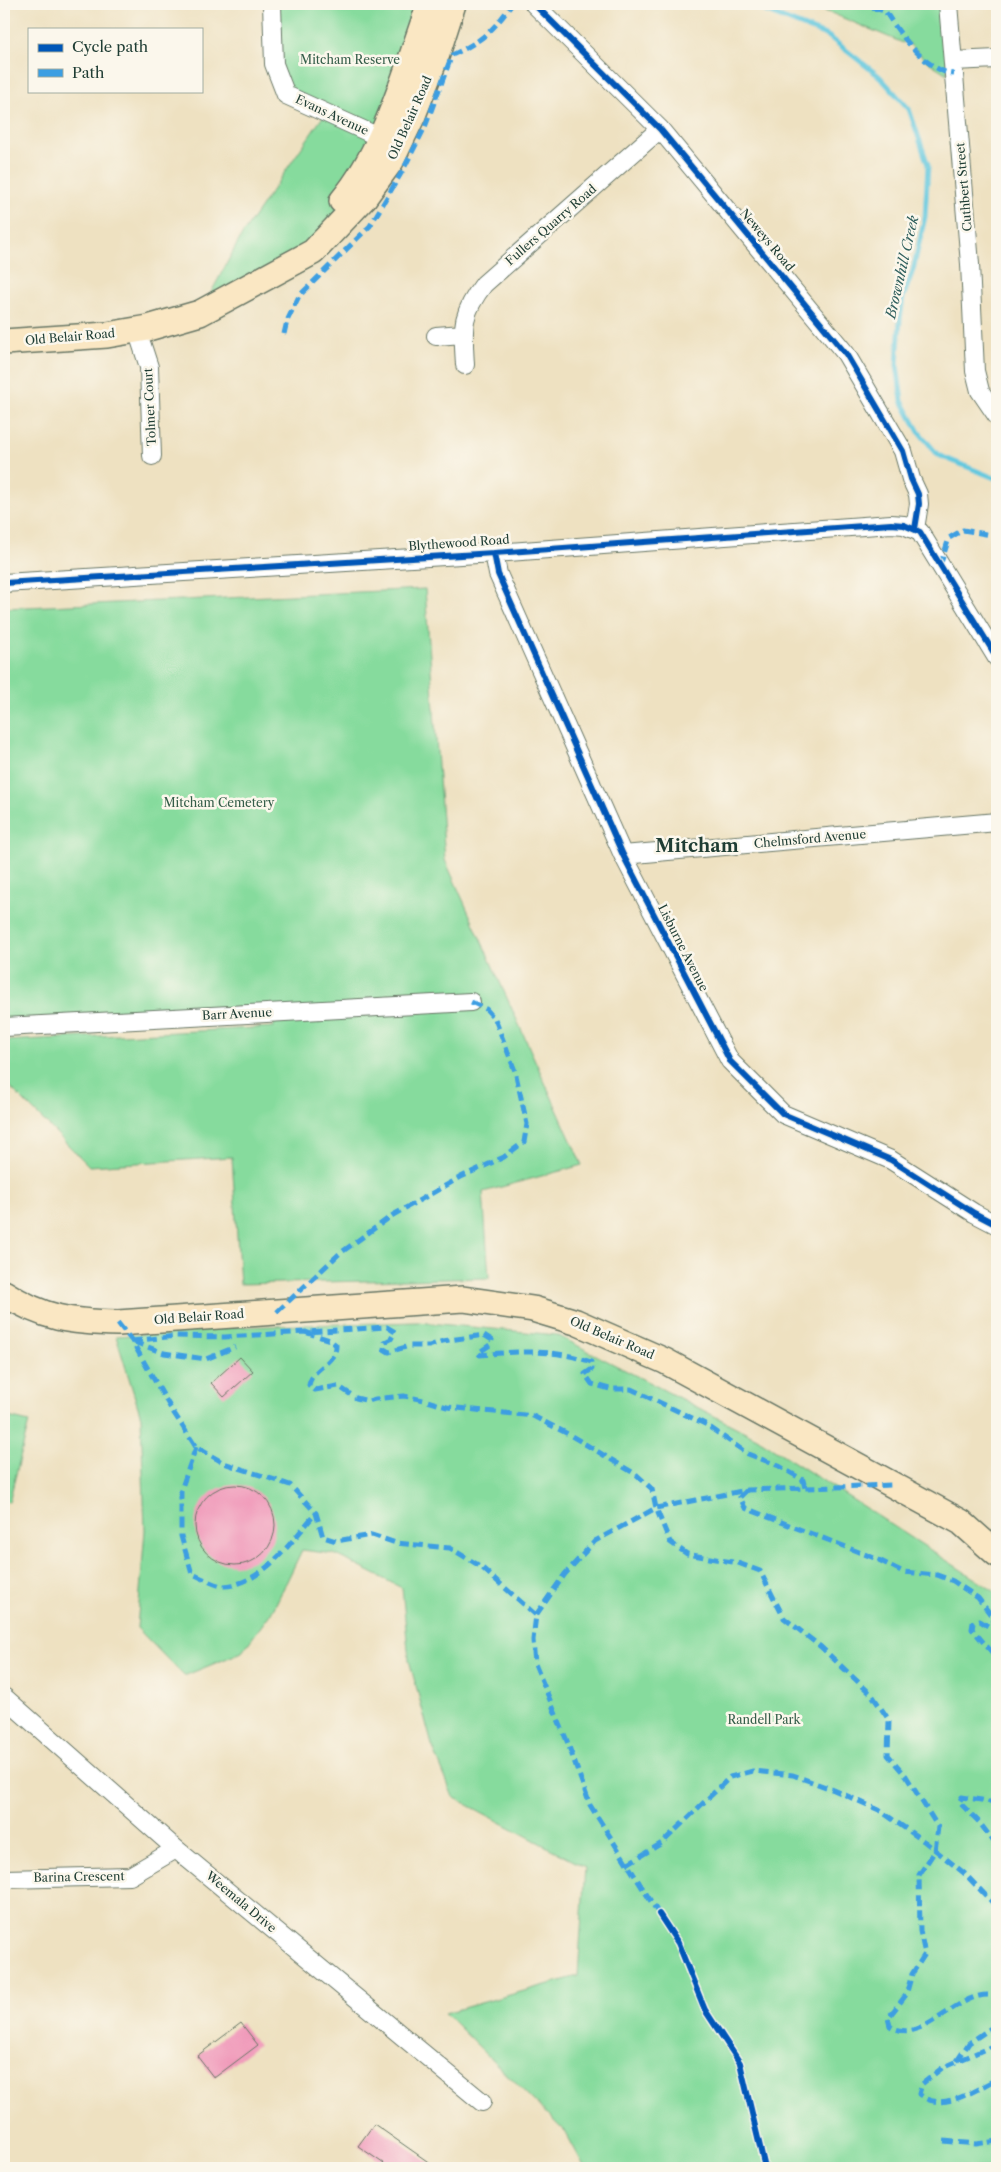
<svg xmlns="http://www.w3.org/2000/svg" width="1001" height="2172" font-family="'Libre Caslon Text',serif">
<style>
.green{fill:#86db9d;stroke:#528c68}
.lines{fill:none;stroke-linecap:round;stroke-linejoin:round}
.stream{stroke:#61c7de;stroke-width:5}
.building{fill:#f09aba}
.minor-casing{stroke:#677665;stroke-width:20}
.secondary-casing{stroke:#677665;stroke-width:28}
.minor{stroke:#fff;stroke-width:18}
.secondary{stroke:#fae7c3;stroke-width:25}
.quiet{stroke:#3c9ee2;stroke-width:5;stroke-dasharray:10 5;stroke-linecap:butt}
.cycleway-casing{stroke:#fbf7ec;stroke-width:9}
.cycleway{stroke:#0057b8;stroke-width:6}
.labels{text-anchor:middle;stroke-width:5;stroke-linejoin:round;paint-order:stroke}
.park-label{font-size:12px;fill:#345d49;stroke:#fbf7ec}
.street-label{font-size:12px;fill:#1f3d34;stroke:#fbf7ec}
.water-label{font-size:14px;font-style:italic;fill:#30605e;stroke:#fbf7ec}
.district-label{font-size:18px;font-weight:bold;fill:#1f3d34;stroke:#fbf7ec}
</style>
<rect width="100%" height="100%" fill="#fbf7ec"/>
<filter id="ink" filterUnits="userSpaceOnUse"><feTurbulence type="fractalNoise" baseFrequency=".02" numOctaves="2"/><feDisplacementMap in="SourceGraphic" scale="10" xChannelSelector="R" yChannelSelector="G"/><feConvolveMatrix kernelMatrix="1 2 1 2 8 2 1 2 1" color-interpolation-filters="sRGB"/></filter>
<filter id="wash" filterUnits="userSpaceOnUse"><feTurbulence type="fractalNoise" baseFrequency=".0096" numOctaves="4" result="noise"/><feDisplacementMap in="SourceGraphic" scale="20" xChannelSelector="R" yChannelSelector="G"/><feGaussianBlur stdDeviation="1.12" result="paint"/><feColorMatrix in="noise" values="0 0 0 0 0 0 0 0 0 0 0 0 0 0 0 0 0 1.4 0 .05"/><feComposite in="paint" operator="in"/></filter>
<g filter="url(#wash)">
<rect width="100%" height="100%" fill="#eee1c1"/>
<path class="green" d="M272 4H430L381 138 313 252 200 313 243 233 326 112 286 95Z
M799 4H948L947 74 927 61 905 40 903 43 831 13Z
M425 589 445 860 582 1165 483 1192 489 1278 240 1284 232 1157 89 1166 4 1081V1041L274 1027 273 1006 4 1020V608Z
M418 1322 557 1335 757 1438 997 1593V2168H585L566 2133 445 2013 578 1976 585 1867 453 1797 432 1745 409 1660 402 1588 334 1554 302 1550 273 1610 242 1652 184 1676 137 1628 145 1530 141 1417 116 1336 233 1327Z
M4 1416 29 1422 9 1502 4 1501Z"/>
<g class="lines">
<path class="stream" d="M758 4 765 11 828 36 879 76 909 109 928 165 925 217 913 270 903 298 900 319 897 365 902 401 919 432 938 455 997 479"/>
</g>
<g id="blocks">
<path class="building" d="M240 1357 253 1371 224 1397 211 1383Z
M195 1525a40 40 0 1 1 80 0a40 40 0 1 1-80 0Z
M241 2023 258 2045 214 2078 197 2056Z
M374 2124 437 2168H390L358 2146Z"/>
</g>
</g>
<g filter="url(#ink)">
<use href="#blocks" fill-opacity="0" stroke="#677665" stroke-width="1"/>
<g class="lines">
<g class="minor-casing">
<path id="minor" d="M272 4 274 64 286 95 381 138
M534 4 660 129 846 354 903 451 911 479 918 494 919 504 915 529
M948 4 970 264 975 371 980 391 997 416
M953 61 997 59
M137 330 149 367 152 456
M436 336 463 334
M465 365C463 328 460 315 484 284L660 129
M494 553 498 574 623 855 730 1061 783 1114 891 1160 974 1213 997 1225
M4 583 494 553 891 524 904 525 920 532 997 658
M623 855 997 822
M4 1027 471 1002
M4 1697 176 1849 482 2102
M4 1879 130 1876 176 1849"/>
</g>
<g class="secondary-casing">
<path id="secondary" d="M342 201C386 149 407 67 430 4
M4 342 107 335 148 328 200 313 313 252 364 198 391 161 413 115 437 54 453 4
M4 1293C44 1319 71 1322 118 1323L463 1299 533 1309 576 1322 665 1361 961 1522 997 1554"/>
</g>
<use href="#minor" class="minor"/>
<use href="#secondary" class="secondary"/>
<path class="quiet" d="M858 4 885 11C898 32 927 72 954 74
M284 334 287 321 299 296 370 226 403 170 425 127 452 55C482 41 493 31 512 4
M940 566 949 538 963 530 997 536
M277 1312 339 1254 393 1215 461 1177 504 1157 524 1142 527 1124 515 1071 495 1019 486 1009 471 1002
M118 1323 132 1341 170 1407 196 1447 224 1463 290 1485 316 1513 323 1537 336 1541 372 1535 396 1543 450 1548 480 1566 536 1615
M305 1332 330 1340 336 1345C337 1363 312 1367 309 1385L315 1390 338 1386 356 1398 369 1401 375 1399 404 1396 424 1400 447 1407 533 1416 570 1435 637 1475 652 1489 656 1508 670 1542 687 1554 738 1563 760 1571 784 1618 821 1647 872 1695 889 1720 888 1755 906 1776 938 1827 935 1851 919 1875 920 1931 925 1954 912 1974 906 1995 888 2018 890 2026C925 2048 958 1986 997 1996
M132 1341 176 1336 225 1337 387 1327 395 1332 391 1339 385 1342 384 1349 389 1352 409 1346H429L443 1341 484 1335 492 1340 490 1345 478 1353 480 1355C516 1351 556 1349 591 1362L592 1369 585 1374 592 1384 610 1389H631L705 1424 748 1454 779 1466 803 1480 805 1488
M134 1342 164 1353 206 1359 235 1347
M196 1447 181 1490V1536L192 1574C201 1577 215 1586 224 1586 264 1584 292 1540 316 1513
M747 1490 740 1497 745 1508 877 1559 903 1572 937 1575 953 1581 978 1598 991 1615 996 1625 988 1626 980 1621 973 1623 972 1629 997 1658
M997 1805 987 1801 962 1797 959 1802 979 1822 997 1846
M627 1864 662 1843 730 1777 753 1771 793 1775 834 1790 879 1810 925 1842 964 1873 997 1907
M659 1914 590 1805 567 1741 535 1664 533 1640 536 1615 565 1574 595 1541 656 1508 747 1490 893 1485
M997 1979V1980
M997 2044 942 2068 922 2084 919 2094C942 2114 974 2090 997 2079
M957 2061 969 2043 997 2024
M944 2141 976 2144 997 2141"/>
<g class="cycleway-casing">
<path id="cycleway" d="M534 4 660 129 846 354 903 451 911 479 918 494 919 504 915 529
M494 553 498 574 623 855 730 1061 783 1114 891 1160 974 1213 997 1225
M4 583 494 553 891 524 904 525 920 532 997 658
M659 1914 678 1943 705 2010 740 2063 765 2168"/>
</g>
<use href="#cycleway" class="cycleway"/>
</g>
</g>
<g class="labels">
<g class="park-label">
<text x="350" y="64">Mitcham Reserve</text>
<text x="219" y="807">Mitcham Cemetery</text>
<text x="764" y="1724">Randell Park</text>
</g>
<g class="street-label">
<text transform="translate(332 115) rotate(25)" y="4">Evans Avenue</text>
<text transform="translate(410 118) rotate(-66)" y="4">Old Belair Road</text>
<text transform="translate(964 187) rotate(-95)" y="4">Cuthbert Street</text>
<text transform="translate(551 225) rotate(-41)" y="4">Fullers Quarry Road</text>
<text transform="translate(767 240) rotate(50)" y="4">Neweys Road</text>
<text transform="translate(70 337) rotate(-5)" y="4">Old Belair Road</text>
<text transform="translate(150 407) rotate(-93)" y="4">Tolmer Court</text>
<text transform="translate(459 543) rotate(-4)" y="4">Blythewood Road</text>
<text transform="translate(810 839) rotate(-5)" y="4">Chelmsford Avenue</text>
<text transform="translate(683 948) rotate(63)" y="4">Lisburne Avenue</text>
<text transform="translate(237 1014) rotate(-3)" y="4">Barr Avenue</text>
<text transform="translate(199 1317) rotate(-4)" y="4">Old Belair Road</text>
<text transform="translate(612 1338) rotate(23)" y="4">Old Belair Road</text>
<text transform="translate(79 1877) rotate(-1)" y="4">Barina Crescent</text>
<text transform="translate(241 1902) rotate(40)" y="4">Weemala Drive</text>
</g>
<g class="water-label">
<text transform="translate(902 267) rotate(-77)" y="5">Brownhill Creek</text>
</g>
<g class="district-label">
<text x="697" y="852">Mitcham</text>
</g>
</g>
<rect width="1001" height="2172" fill="none" stroke="#fbf7ec" stroke-width="20"/>
<rect x="28" y="28" width="175" height="65" fill="#fbf7ec" stroke="#a3ada2"/>
<rect x="38" y="44" width="25" height="8" fill="#0057b8" stroke="#a3ada2"/>
<text x="72" y="52" font-size="15" fill="#1f3d34">Cycle path</text>
<rect x="38" y="69" width="25" height="8" fill="#3c9ee2" stroke="#a3ada2"/>
<text x="72" y="78" font-size="15" fill="#1f3d34">Path</text>
</svg>
